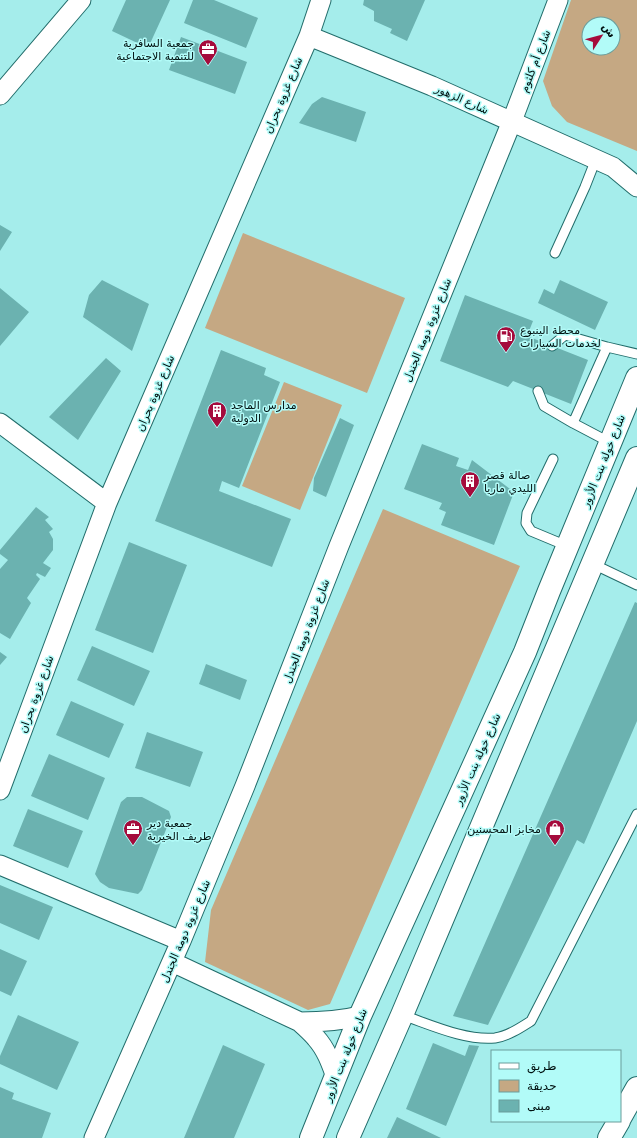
<svg xmlns="http://www.w3.org/2000/svg" width="637" height="1138" font-family="'DejaVu Sans','Noto Naskh Arabic',sans-serif">
<style>
.green{fill:#c5a883;fill-rule:evenodd}
.building{fill:#6bb2b0}
.lines{fill:none;stroke-linecap:round;stroke-linejoin:round}
.lane-casing{stroke:#226d6b;stroke-width:11}
.street-casing{stroke:#226d6b;stroke-width:21}
.secondary-casing{stroke:#226d6b;stroke-width:24}
.lane{stroke:#fff;stroke-width:9}
.street{stroke:#fff;stroke-width:19}
.secondary{stroke:#fff;stroke-width:22}
.labels{text-anchor:middle;stroke-width:3;stroke-linejoin:round;paint-order:stroke}
.poi-label{font-size:11px;fill:#001110;stroke:#b2fbf8;text-anchor:start}
.street-label{font-size:11px;fill:#001110;stroke:#b2fbf8}
</style>
<rect width="100%" height="100%" fill="#a5edeb"/>
<path class="green" d="M571 0H637V151L567 122 552 106 543 81ZM589 24H613V48H589Z
M243 233 405 298 367 393 205 328Z
M284 382 342 405 300 510 242 486Z
M383 509 520 566 330 1004 308 1010 205 962 211 910Z"/>
<path class="building" d="M126 0H170L148 48 112 31Z
M193 0H214L258 18 246 48 184 23Z
M364 0H425L407 41 390 33 392 29 374 21V11L363 5Z
M181 37 247 62 235 94 169 70Z
M322 97 366 112 356 142 299 123 312 104Z
M0 225 12 232 0 251Z
M102 280 149 304 132 351 83 317 89 295Z
M560 280 608 302 595 330 538 303 544 289 554 294Z
M0 288 29 312 0 346Z
M465 295 533 321 527 336 588 360 571 404 513 381 508 387 440 361Z
M221 350 266 368 264 375 280 382 239 488 222 481 219 491 291 519 272 567 155 521Z
M106 358 121 371 78 440 49 417Z
M340 418 354 425 326 497 313 491 314 478Z
M422 444 459 458 456 466 468 470 472 460 514 492 494 545 441 525 446 512 439 509 442 503 404 489Z
M36 507 49 517 45 520 53 529 49 532 53 539V550L43 563 51 568 45 577 37 573 36 575 40 579 27 598 31 603 10 639 0 633V569L8 560 0 554V550Z
M129 542 187 565 153 653 95 630Z
M635 602 637 603V721L584 844 577 840 488 1025 453 1016Z
M92 646 150 671 134 706 77 680Z
M0 652 7 657 0 665Z
M206 664 247 680 240 700 199 684Z
M71 701 124 724 109 758 56 735Z
M147 732 203 752 190 787 135 768Z
M49 754 105 778 88 820 31 796Z
M127 797H142L169 811 171 817 142 890 138 894 109 888 100 882 95 874 121 802Z
M28 809 83 831 68 868 13 846Z
M0 885 53 907 39 940 0 923Z
M0 949 27 961 11 996 0 991Z
M18 1015 79 1042 57 1090 0 1064V1056Z
M433 1043 465 1056 469 1045 479 1046 446 1126 406 1109Z
M223 1045 265 1064 234 1138H184Z
M0 1087 14 1093 12 1099 51 1113 42 1138H0Z
M397 1117 441 1138H387Z"/>
<g class="lines">
<g class="lane-casing">
<path id="lane" d="M555 253 585 187 596 159
M552 346 565 335 607 347
M538 391 544 406 573 423
M611 443 573 423 607 347 637 354
M553 459 527 513 526 523 531 531 567 546
M593 564 637 585
M402 1015C429 1024 465 1041 495 1038 508 1036 520 1028 531 1021L637 814"/>
</g>
<g class="street-casing">
<path id="street" d="M309 36 432 86 613 167 637 187
M0 95 81 0
M0 423 107 503
M0 790 107 503 309 36 321 0
M0 865 181 941
M172 962 300 1022C305 1027 311 1032 316 1038 326 1049 331 1063 336 1077
M300 1022C321 1022 340 1021 360 1016
M94 1138 181 941 245 786 339 546 512 121 558 0"/>
</g>
<g class="secondary-casing">
<path id="secondary" d="M620 1118 637 1088
M311 1138 360 1016 525 652 549 591 637 378
M348 1138 402 1015 637 458
M609 1138 619 1121"/>
</g>
<use href="#lane" class="lane"/>
<use href="#street" class="street"/>
<use href="#secondary" class="secondary"/>
</g>
<defs>
<g id="office-pin" transform="scale(1)"><path d="M0 17L-7.5 6A9.5 9.5 0 1 1 7.5 6Z" fill="#a50b3c" stroke="#b2fbf8"/><path d="M-6-3h4V-5.5h4V-3h4V5H-6ZM-1-4.5V-3h2v-1.5ZM-6 0V1H6V0Z" fill="#fff"/></g>
<g id="fuel-pin" transform="scale(1)"><path d="M0 17L-7.5 6A9.5 9.5 0 1 1 7.5 6Z" fill="#a50b3c" stroke="#b2fbf8"/><path d="M-5.5-6h7V0h2V4h1.3V-2.5L3-4.5l.8-.8L6-3V5H2.5V1h-1V6h-7ZM-4.2-4.7v3.2H.2V-4.7Z" fill="#fff"/></g>
<g id="building-pin" transform="scale(1)"><path d="M0 17L-7.5 6A9.5 9.5 0 1 1 7.5 6Z" fill="#a50b3c" stroke="#b2fbf8"/><path d="M-4-6H4V6H1V3H-1V6H-4ZM-2.5-4.3h1.7v1.8h-1.7ZM.8-4.3h1.7v1.8H.8ZM-2.5-1h1.7V.8h-1.7ZM.8-1h1.7V.8H.8Z" fill="#fff"/></g>
<g id="shop-pin" transform="scale(1)"><path d="M0 17L-7.5 6A9.5 9.5 0 1 1 7.5 6Z" fill="#a50b3c" stroke="#b2fbf8"/><path d="M-5-2.5h2.3a2.7 3.5 0 0 1 5.4 0H5L5.5 6h-11ZM-1.5-2.5h3a1.5 2.3 0 0 0-3 0Z" fill="#fff"/></g>
</defs>
<g fill-rule="evenodd">
<use href="#office-pin" x="208" y="49"/>
<use href="#fuel-pin" x="506" y="336"/>
<use href="#building-pin" x="217" y="411"/>
<use href="#building-pin" x="470" y="481"/>
<use href="#office-pin" x="133" y="829"/>
<use href="#shop-pin" x="555" y="829"/>
</g>
<g class="labels">
<g class="poi-label">
<text x="194" y="47" text-anchor="end">جمعية السافرية<tspan x="194" dy="13">للتنمية الاجتماعية</tspan></text>
<text x="520" y="334">محطة الينبوع<tspan x="520" dy="13">لخدمات السيارات</tspan></text>
<text x="231" y="409">مدارس الماجد<tspan x="231" dy="13">الدولية</tspan></text>
<text x="484" y="479">صالة قصر<tspan x="484" dy="13">الليدي ماريا</tspan></text>
<text x="147" y="827">جمعية دير<tspan x="147" dy="13">طريف الخيرية</tspan></text>
<text x="541" y="833" text-anchor="end">مخابز المحسنين</text>
</g>
<g class="street-label">
<text transform="translate(535 61) rotate(-69)" y="4">شارع أم كلثوم</text>
<text transform="translate(283 95) rotate(-67)" y="4">شارع غزوة بحران</text>
<text transform="translate(462 99) rotate(24)" y="4">شارع الزهور</text>
<text transform="translate(427 330) rotate(-68)" y="4">شارع غزوة دومة الجندل</text>
<text transform="translate(155 393) rotate(-67)" y="4">شارع غزوة بحران</text>
<text transform="translate(603 461) rotate(-68)" y="4">شارع خولة بنت الأزور</text>
<text transform="translate(306 631) rotate(-69)" y="4">شارع غزوة دومة الجندل</text>
<text transform="translate(36 694) rotate(-70)" y="4">شارع غزوة بحران</text>
<text transform="translate(477 759) rotate(-66)" y="4">شارع خولة بنت الأزور</text>
<text transform="translate(185 931) rotate(-67)" y="4">شارع غزوة دومة الجندل</text>
<text transform="translate(345 1055) rotate(-68)" y="4">شارع خولة بنت الأزور</text>
</g>
</g>
<rect x="491" y="1050" width="130" height="72" fill="#b2fbf8" stroke="#6b9d9b"/>
<rect x="499" y="1063" width="20" height="6" fill="#ffffff" stroke="#6b9d9b"/>
<text x="527" y="1070" font-size="12" fill="#001110">طريق</text>
<rect x="499" y="1080" width="20" height="12" fill="#c5a883" stroke="#6b9d9b"/>
<text x="527" y="1090" font-size="12" fill="#001110">حديقة</text>
<rect x="499" y="1100" width="20" height="12" fill="#6bb2b0" stroke="#6b9d9b"/>
<text x="527" y="1110" font-size="12" fill="#001110">مبنى</text>
<g transform="translate(601 36) rotate(54)"><circle r="19" fill="#b2fbf8" stroke="#6b9d9b"/>
<path d="M0-3L7 15L0 10L-7 15Z" fill="#a50b3c"/>
<text y="-6" font-size="11" font-weight="bold" text-anchor="middle" fill="#001110">ش</text>
</g>
</svg>
